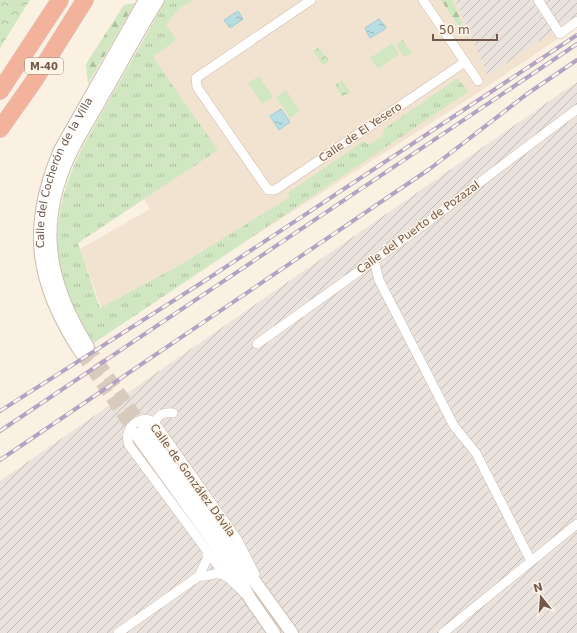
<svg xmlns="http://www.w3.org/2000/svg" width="577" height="633" font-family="'DejaVu Sans',sans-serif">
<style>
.residential{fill:#f2e3d1}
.industrial{fill:url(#industrial-furrows)}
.grass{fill:url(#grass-tufts)}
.forest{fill:url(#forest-firs)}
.park{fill:url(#park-crowns)}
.garden{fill:#d1e7c2}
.water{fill:url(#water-ripples);stroke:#9fccd4}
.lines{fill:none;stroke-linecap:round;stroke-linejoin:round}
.tertiary-tunnel{stroke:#d8cbbd;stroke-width:12;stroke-dasharray:12 6;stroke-linecap:butt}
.minor-casing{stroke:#cdbbad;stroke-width:10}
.tertiary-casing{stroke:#cdbbad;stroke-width:14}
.motorway-casing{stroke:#d7d0cc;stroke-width:18}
.minor{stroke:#fff;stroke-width:9}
.tertiary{stroke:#fff;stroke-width:12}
.motorway{stroke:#f2b29c;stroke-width:17}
.rail-casing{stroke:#b3a2c3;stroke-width:4}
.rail{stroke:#fef5e8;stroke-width:2.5;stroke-dasharray:8;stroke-linecap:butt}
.labels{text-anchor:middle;stroke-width:3;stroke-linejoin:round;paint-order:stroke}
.shield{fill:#fef5e8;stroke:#9b8779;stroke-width:1}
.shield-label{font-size:10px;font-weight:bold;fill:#71584a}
.street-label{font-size:11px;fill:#71584a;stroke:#fef5e8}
</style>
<defs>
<pattern id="industrial-furrows" width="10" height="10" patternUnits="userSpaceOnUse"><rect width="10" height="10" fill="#eae3dd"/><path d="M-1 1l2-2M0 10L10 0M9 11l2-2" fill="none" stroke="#c2bbb5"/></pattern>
<pattern id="grass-tufts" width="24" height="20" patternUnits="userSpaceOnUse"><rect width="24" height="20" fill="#d1e7c2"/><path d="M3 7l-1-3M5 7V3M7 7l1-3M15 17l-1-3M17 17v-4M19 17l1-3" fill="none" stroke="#aebea0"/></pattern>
<pattern id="forest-firs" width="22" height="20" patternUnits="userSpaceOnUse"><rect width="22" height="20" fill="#d1e7c2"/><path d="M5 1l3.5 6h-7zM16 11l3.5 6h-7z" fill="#aebea0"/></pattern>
<pattern id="park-crowns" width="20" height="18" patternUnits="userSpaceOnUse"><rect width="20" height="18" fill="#d1e7c2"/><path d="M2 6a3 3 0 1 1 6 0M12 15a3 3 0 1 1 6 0" fill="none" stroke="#aebea0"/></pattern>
<pattern id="water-ripples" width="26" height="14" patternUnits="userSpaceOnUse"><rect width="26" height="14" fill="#b8dde3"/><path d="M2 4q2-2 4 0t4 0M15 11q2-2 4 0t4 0" fill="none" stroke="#9ab6ba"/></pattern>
</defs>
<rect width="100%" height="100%" fill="#fbf1e3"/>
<path class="residential" d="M182 0H577V26L470 98 109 329 80 249 150 209 103 129 173 6Z"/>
<path class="industrial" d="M455 0H577V15L488 76Z
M577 82V633H0V481Z"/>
<path class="grass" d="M166 0H193L179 9 166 24 176 40 153 57 218 150 78 243 100 308 182 264 290 197 289 192 364 141 367 144H371L383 135 384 129 458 78 468 92 94 343C50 276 46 222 81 150Z"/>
<path class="forest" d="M441 0H453L470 43Z
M135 3 88 84 86 64 124 5Z"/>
<path class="park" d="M0 0H30L0 48Z
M403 40 412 53 404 57 396 45Z
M319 47 329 61 323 65 313 51Z
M342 80 350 92 342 97 335 85Z"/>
<path class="garden" d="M392 43 399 54 378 69 370 58Z
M259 76 273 97 262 104 248 83Z
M286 90 300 111 290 118 276 97Z"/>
<path class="water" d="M238 11 243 19 230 28 224 20Z
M379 19 386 27 385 29 370 38 365 28Z
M281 109 290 122 279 130 270 116Z"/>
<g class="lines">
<path class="tertiary-tunnel" d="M88 347 144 428
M81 353 136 434"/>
<g class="minor-casing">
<path id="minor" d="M311 0 196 78 197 87 268 190H275L465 62
M423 0 478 81
M538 0 560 34 577 21
M374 260 379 280 454 426 476 453 531 561
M257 344 425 224 577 109
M155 423C158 414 164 412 173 413
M225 575 129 445C124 431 133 420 147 419L155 423 237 539 255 574
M199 576C205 577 208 575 214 574 228 572 235 585 245 594
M118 633 199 576 207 559V551
M443 633 577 524"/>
</g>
<g class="tertiary-casing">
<g id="tertiary">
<path d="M88 347C50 286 37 229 67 161 76 139 91 118 102 97 121 65 138 31 158 0"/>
<path id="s1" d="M81 353C35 283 27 227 60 150L145 0"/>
<path d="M144 428 292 633"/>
<path d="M136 434 238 576 251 600 274 633"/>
</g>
</g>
<g class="motorway-casing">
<path id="motorway" d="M0 91 60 0
M0 129 34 81 85 0"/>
</g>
<use href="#minor" class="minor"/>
<use href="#tertiary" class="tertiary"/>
<use href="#motorway" class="motorway"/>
<g class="rail-casing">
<path id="rail" d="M0 411 206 280 577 35
M0 431 577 44
M0 460 431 168 527 94 577 60"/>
</g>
<use href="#rail" class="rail"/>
</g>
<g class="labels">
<rect class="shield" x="25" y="58" width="38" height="16" rx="3"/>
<g class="shield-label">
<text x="44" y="70">M-40</text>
</g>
<g class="street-label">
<text transform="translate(360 132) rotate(-34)" y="4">Calle de El Yesero</text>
<text dy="4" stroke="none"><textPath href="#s1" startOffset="194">Calle del Cocherón de la Villa</textPath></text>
<text transform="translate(418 227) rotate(-36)" y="4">Calle del Puerto de Pozazal</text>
<text transform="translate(193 480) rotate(54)" y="4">Calle de González Dávila</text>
</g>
</g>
<g transform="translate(541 597) rotate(343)" stroke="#fef5e8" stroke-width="3" paint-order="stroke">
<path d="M0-3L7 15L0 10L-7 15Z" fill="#71584a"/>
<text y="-6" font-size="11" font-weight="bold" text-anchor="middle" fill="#71584a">N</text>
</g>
<path d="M433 34v6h64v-6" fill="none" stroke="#71584a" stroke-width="2"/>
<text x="439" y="34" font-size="12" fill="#71584a" stroke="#fef5e8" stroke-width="3" paint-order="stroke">50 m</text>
</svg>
